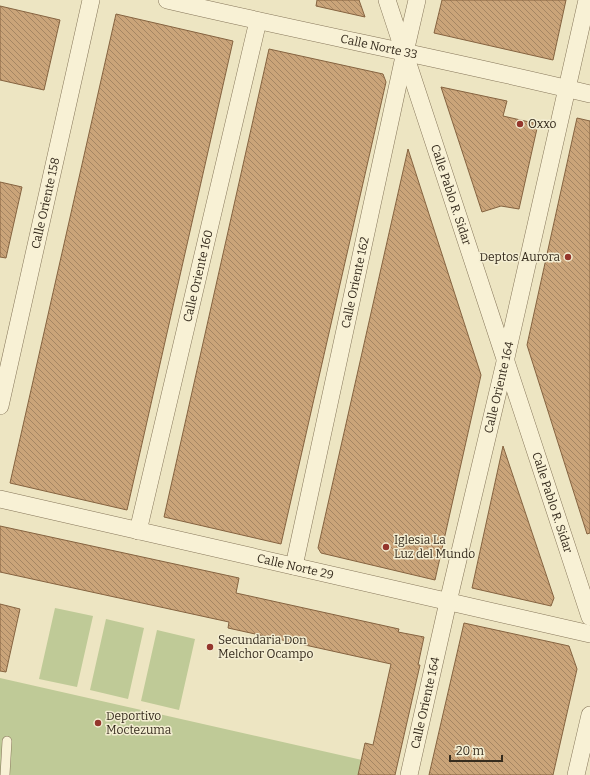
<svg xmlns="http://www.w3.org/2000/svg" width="590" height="775" font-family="Bitter,serif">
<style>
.grass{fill:#bfca97}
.building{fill:url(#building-back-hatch);stroke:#856340}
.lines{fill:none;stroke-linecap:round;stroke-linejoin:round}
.lane-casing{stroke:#86765a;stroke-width:10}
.street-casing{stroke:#86765a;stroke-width:18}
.lane{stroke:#f8f1d5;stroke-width:9}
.street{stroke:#f8f1d5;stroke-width:17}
.poi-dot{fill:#94362c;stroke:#f4eed2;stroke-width:1.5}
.labels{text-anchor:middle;stroke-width:3;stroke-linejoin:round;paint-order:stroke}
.street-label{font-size:12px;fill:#362c1e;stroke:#f4eed2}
.poi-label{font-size:12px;fill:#362c1e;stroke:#f4eed2;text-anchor:start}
</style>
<defs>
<pattern id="building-back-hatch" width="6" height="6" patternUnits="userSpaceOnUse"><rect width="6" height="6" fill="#caa479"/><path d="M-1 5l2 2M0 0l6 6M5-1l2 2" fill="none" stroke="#a58663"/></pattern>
</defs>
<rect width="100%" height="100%" fill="#ede5c2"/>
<path class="grass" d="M55 608 93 616 77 687 39 679Z
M106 619 144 628 128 699 90 690Z
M157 630 195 639 179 710 141 701Z
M0 678 393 767 392 775H0Z"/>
<path class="building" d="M317 0H359L365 17 316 6Z
M442 0H566L553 60 434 33Z
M0 6 60 20 44 90 0 80Z
M116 14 233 41 127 510 10 483Z
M269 49 383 74 386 82 281 544 164 517Z
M441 87 507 101 503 116 538 124 519 209 501 206 482 212Z
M577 118 590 121V533L587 534 527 345Z
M408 149 481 375 435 580 321 553 318 548Z
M0 182 22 187 6 258 0 257Z
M503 446 554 598 551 606 472 588Z
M0 526 239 578 236 593 399 629 398 632 424 637 418 665H420L395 775H358L365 743 373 745 391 664 228 628 229 622 0 572Z
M0 604 20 609 6 672 0 671Z
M464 623 569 646 577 669 553 775H429Z"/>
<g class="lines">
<g class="lane-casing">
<path id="lane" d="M5 775 7 741"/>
</g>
<g class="street-casing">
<g id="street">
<path id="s1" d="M167 0C308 33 450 60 590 94"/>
<path id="s2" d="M387 0 590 617"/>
<path id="s3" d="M0 406 91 0"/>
<path id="s4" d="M0 499 590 634"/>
<path id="s5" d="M138 531 258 21"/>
<path id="s6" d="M294 566 405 52 417 0"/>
<path id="s7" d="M409 775 448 602 505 362 587 0"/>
<path d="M576 775 590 715"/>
</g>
</g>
<use href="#lane" class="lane"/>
<use href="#street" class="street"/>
</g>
<g class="poi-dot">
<circle cx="520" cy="124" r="4"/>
<circle cx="568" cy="257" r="4"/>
<circle cx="386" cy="547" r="4"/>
<circle cx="210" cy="647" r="4"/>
<circle cx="98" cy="723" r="4"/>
</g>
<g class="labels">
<g class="street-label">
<text dy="4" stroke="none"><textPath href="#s1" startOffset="217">Calle Norte 33</textPath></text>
<text dy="4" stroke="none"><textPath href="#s2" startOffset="205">Calle Pablo R. Sidar</textPath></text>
<text dy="4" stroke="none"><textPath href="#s3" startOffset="208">Calle Oriente 158</textPath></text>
<text dy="4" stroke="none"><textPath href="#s5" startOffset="262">Calle Oriente 160</textPath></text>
<text dy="4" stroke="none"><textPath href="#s6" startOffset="290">Calle Oriente 162</textPath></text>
<text dy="4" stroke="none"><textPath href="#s7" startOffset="398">Calle Oriente 164</textPath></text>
<text dy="4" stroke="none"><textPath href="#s2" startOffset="529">Calle Pablo R. Sidar</textPath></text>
<text dy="4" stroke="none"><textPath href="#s4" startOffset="303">Calle Norte 29</textPath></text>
<text dy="4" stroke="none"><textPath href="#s7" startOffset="74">Calle Oriente 164</textPath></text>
</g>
<g class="poi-label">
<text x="528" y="128">Oxxo</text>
<text x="560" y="261" text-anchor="end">Deptos Aurora</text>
<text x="394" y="544">Iglesia La<tspan x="394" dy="14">Luz del Mundo</tspan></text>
<text x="218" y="644">Secundaria Don<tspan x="218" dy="14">Melchor Ocampo</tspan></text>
<text x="106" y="720">Deportivo<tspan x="106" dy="14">Moctezuma</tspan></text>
</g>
</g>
<path d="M450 755v6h52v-6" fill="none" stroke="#362c1e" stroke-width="2"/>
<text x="456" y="755" font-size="12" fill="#362c1e" stroke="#f4eed2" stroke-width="3" paint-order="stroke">20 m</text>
</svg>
